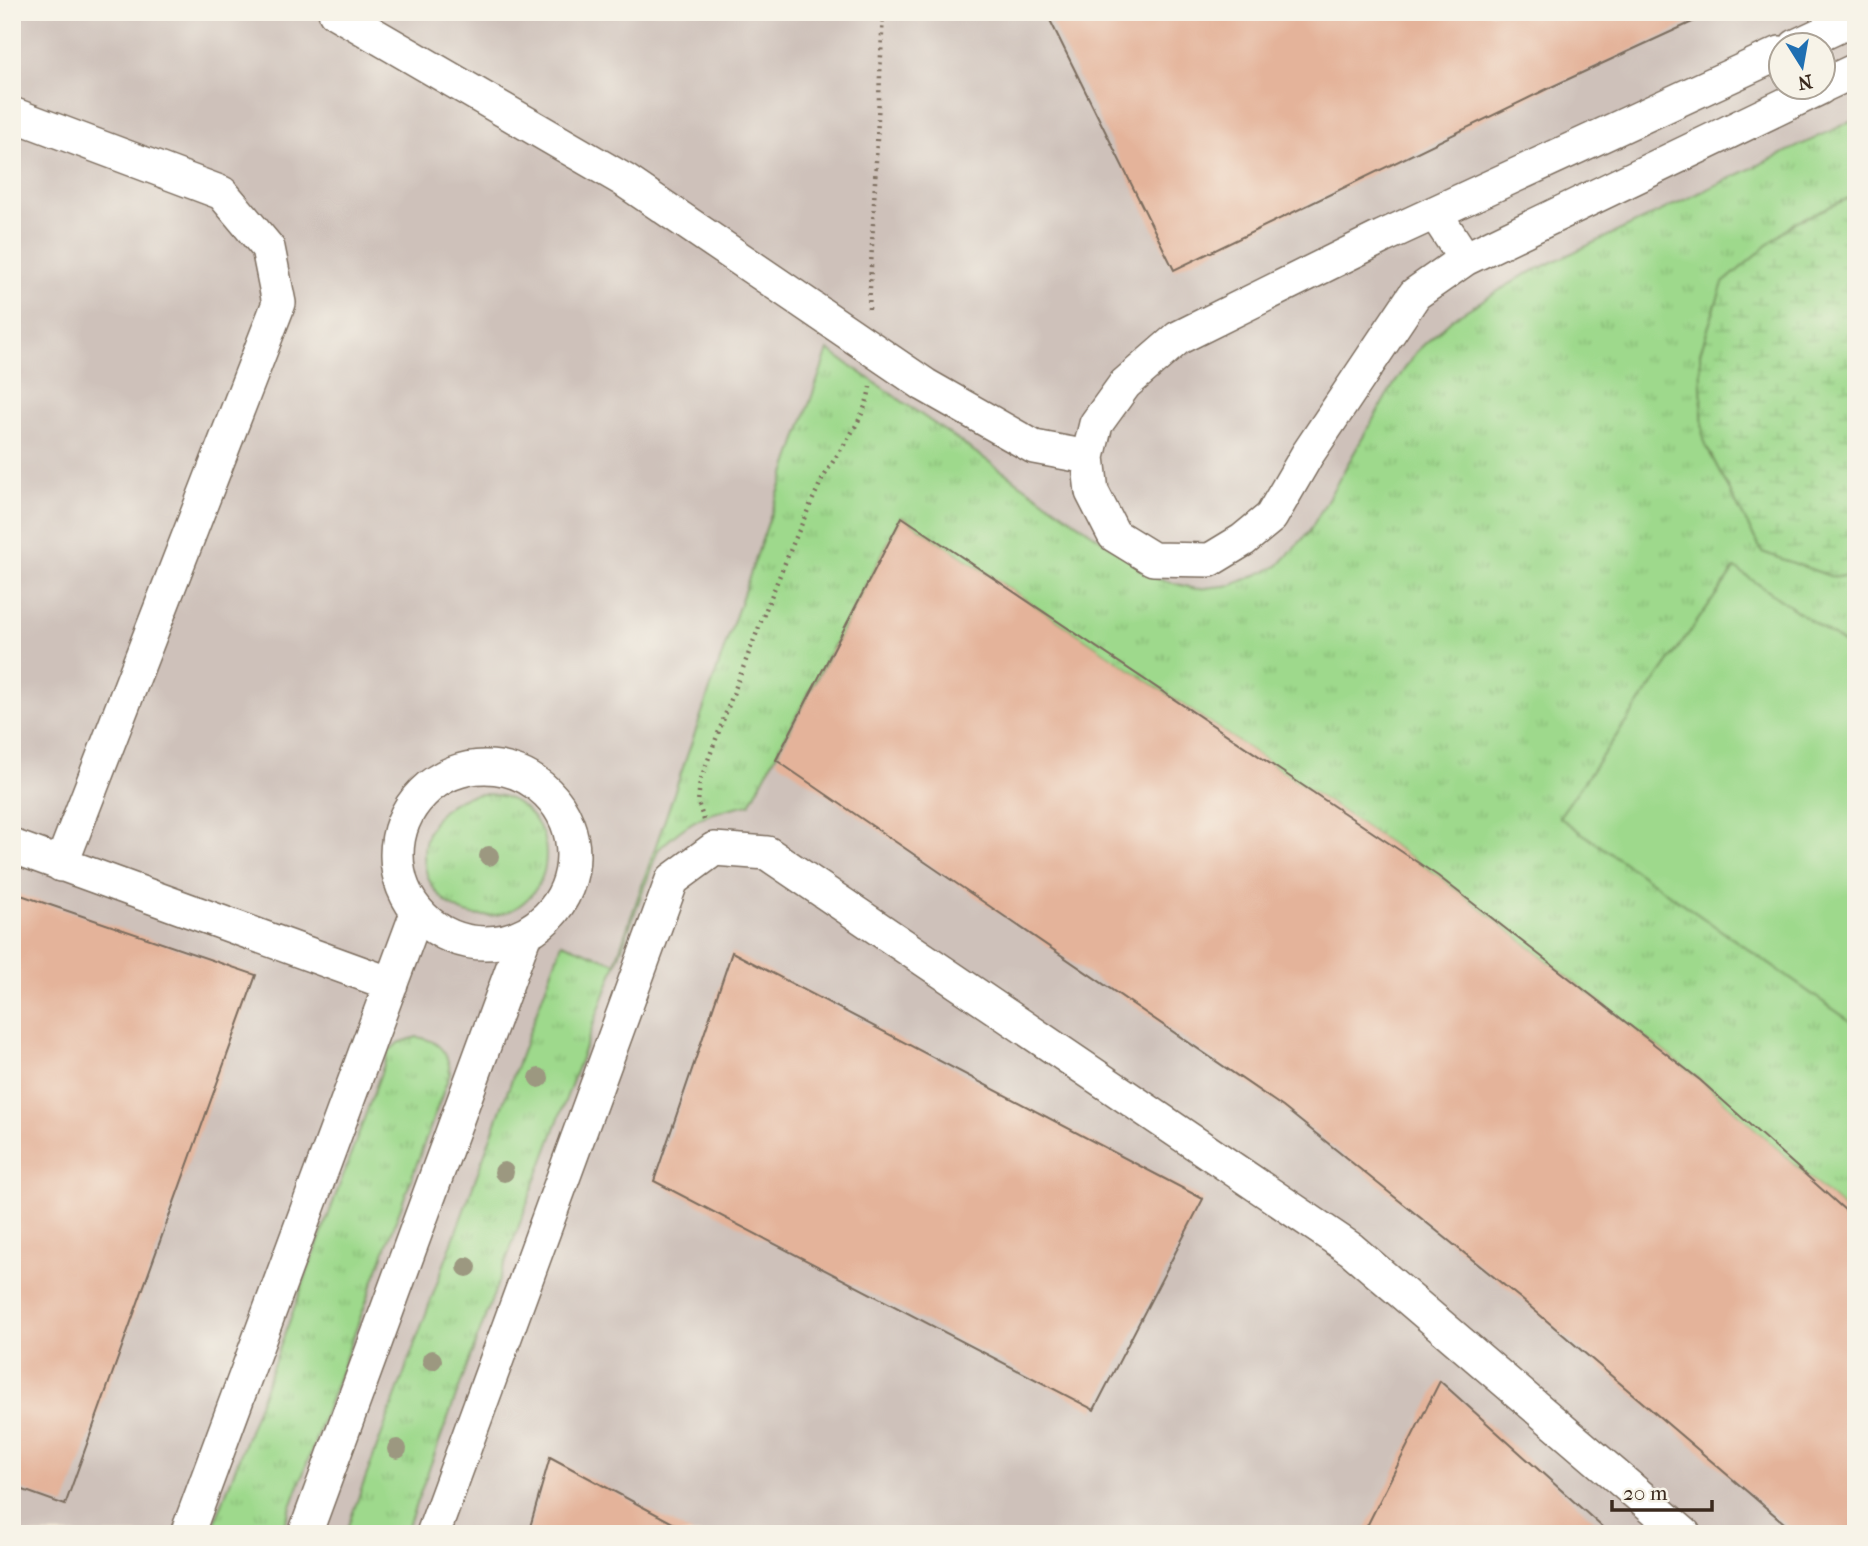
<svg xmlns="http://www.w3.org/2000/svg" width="1868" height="1546" font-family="'IM FELL French Canon',serif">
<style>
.industrial{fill:#cec1ba;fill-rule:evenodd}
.grass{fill:url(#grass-tufts);stroke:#6c8255;stroke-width:2}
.wetland{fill:url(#wetland-marsh);stroke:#6c8255;stroke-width:2}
.park{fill:#9ed98c;stroke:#6c8255;stroke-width:2}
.building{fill:#e4b39a}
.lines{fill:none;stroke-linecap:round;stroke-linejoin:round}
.minor-casing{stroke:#7c6d5e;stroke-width:36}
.path{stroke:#7c6d5e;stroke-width:4.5;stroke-dasharray:2 5;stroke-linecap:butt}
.minor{stroke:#fff;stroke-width:33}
.tree{fill:#9c9880}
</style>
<defs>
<pattern id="grass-tufts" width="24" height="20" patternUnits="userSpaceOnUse" patternTransform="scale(1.75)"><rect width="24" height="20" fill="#9ed98c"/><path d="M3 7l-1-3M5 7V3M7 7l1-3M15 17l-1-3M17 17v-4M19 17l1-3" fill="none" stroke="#89ba78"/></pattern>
<pattern id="wetland-marsh" width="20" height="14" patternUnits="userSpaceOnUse" patternTransform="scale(1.75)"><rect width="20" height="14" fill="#9ed98c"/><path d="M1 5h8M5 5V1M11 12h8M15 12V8" fill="none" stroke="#89ba78"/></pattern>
</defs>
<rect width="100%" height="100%" fill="#f7f3e8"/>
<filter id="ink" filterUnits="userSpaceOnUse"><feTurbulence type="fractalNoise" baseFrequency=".0143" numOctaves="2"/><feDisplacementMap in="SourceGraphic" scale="14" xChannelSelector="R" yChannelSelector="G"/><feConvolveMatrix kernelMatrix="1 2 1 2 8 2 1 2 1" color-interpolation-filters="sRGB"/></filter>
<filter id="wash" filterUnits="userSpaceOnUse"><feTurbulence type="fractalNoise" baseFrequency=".00686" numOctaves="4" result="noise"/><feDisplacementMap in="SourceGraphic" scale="28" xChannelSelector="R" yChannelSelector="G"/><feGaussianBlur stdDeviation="1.57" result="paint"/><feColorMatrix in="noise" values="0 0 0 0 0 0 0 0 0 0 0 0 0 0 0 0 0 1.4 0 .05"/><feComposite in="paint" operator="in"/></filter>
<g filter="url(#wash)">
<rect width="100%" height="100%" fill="#f4e9d5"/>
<path class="industrial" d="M12 12H1856V1534H12ZM1780 46H1822V88H1780Z"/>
<path class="grass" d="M1856 119V195L1795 222 1830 576 1856 577V1220L1700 1080 1438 876 902 517 750 804C707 812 690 819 658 850L405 1534H345L562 943 615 963 828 350 1158 579 1196 589 1232 585 1278 566 1309 532 1387 395 1416 352 1452 319 1523 276Z
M424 855a61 61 0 1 1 122 0a61 61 0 1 1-122 0Z
M417 1037C438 1040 449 1053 450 1073L281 1534H211L389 1051 398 1043Z"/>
<path class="wetland" d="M1856 195V577L1830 576 1762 552 1703 440 1700 353 1723 283 1795 222Z"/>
<path class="park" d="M1735 568 1856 652V1025L1559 817Z"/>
<g id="blocks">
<path class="building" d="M1046 12H1714L1549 88 1174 270Z
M902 517 1438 876 1700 1080 1856 1220V1534H1797L1520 1298 1283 1107 776 760Z
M12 892 256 975 65 1505 12 1486Z
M732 952 1203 1199 1094 1410 654 1181Z
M1440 1381 1610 1534H1363Z
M550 1457 693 1534H528Z"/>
</g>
</g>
<g filter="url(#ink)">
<use href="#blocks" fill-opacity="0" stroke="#7c6d5e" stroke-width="2"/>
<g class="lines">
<g class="minor-casing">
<path id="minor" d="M335 12 624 180 925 385 1034 447 1088 457
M1796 46 1856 18
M1780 53 1382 237 1178 338 1125 384 1096 424 1088 457 1092 492 1114 535 1153 559 1210 560 1243 540 1271 517 1307 455 1415 294 1465 259 1820 88
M1822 86 1856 70
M12 114 222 193 268 248 279 303 61 865
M1435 213 1465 259
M397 855a88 88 0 1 1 176 0a88 88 0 1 1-176 0Z
M12 846 391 984
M187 1534 417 913
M305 1534 525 934
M433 1534 672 880 714 849 767 853 1351 1249 1684 1534"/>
</g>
<path class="path" d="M869 309 883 12
M704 820 698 803 700 781C738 682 774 582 819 486 835 453 865 423 870 387"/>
<use href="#minor" class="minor"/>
</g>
<g class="tree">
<circle cx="489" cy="856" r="10"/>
<circle cx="539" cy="1078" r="10"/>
<circle cx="504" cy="1172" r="10"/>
<circle cx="467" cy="1267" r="10"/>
<circle cx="432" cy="1360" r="10"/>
<circle cx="397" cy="1449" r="10"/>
</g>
</g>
<rect width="1868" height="1546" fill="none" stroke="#f7f3e8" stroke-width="42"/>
<g transform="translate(1802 66) rotate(169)"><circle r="33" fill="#f7f3e8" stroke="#aca397" stroke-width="2"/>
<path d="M0-5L12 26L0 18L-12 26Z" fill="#1f6fb2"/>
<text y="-10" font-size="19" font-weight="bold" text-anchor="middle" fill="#3b2a1e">N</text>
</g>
<path d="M1612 1500v10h100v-10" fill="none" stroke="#3b2a1e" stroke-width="3.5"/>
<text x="1623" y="1500" font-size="21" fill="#3b2a1e" stroke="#f7f3e8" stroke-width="5" paint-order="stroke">20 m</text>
</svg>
